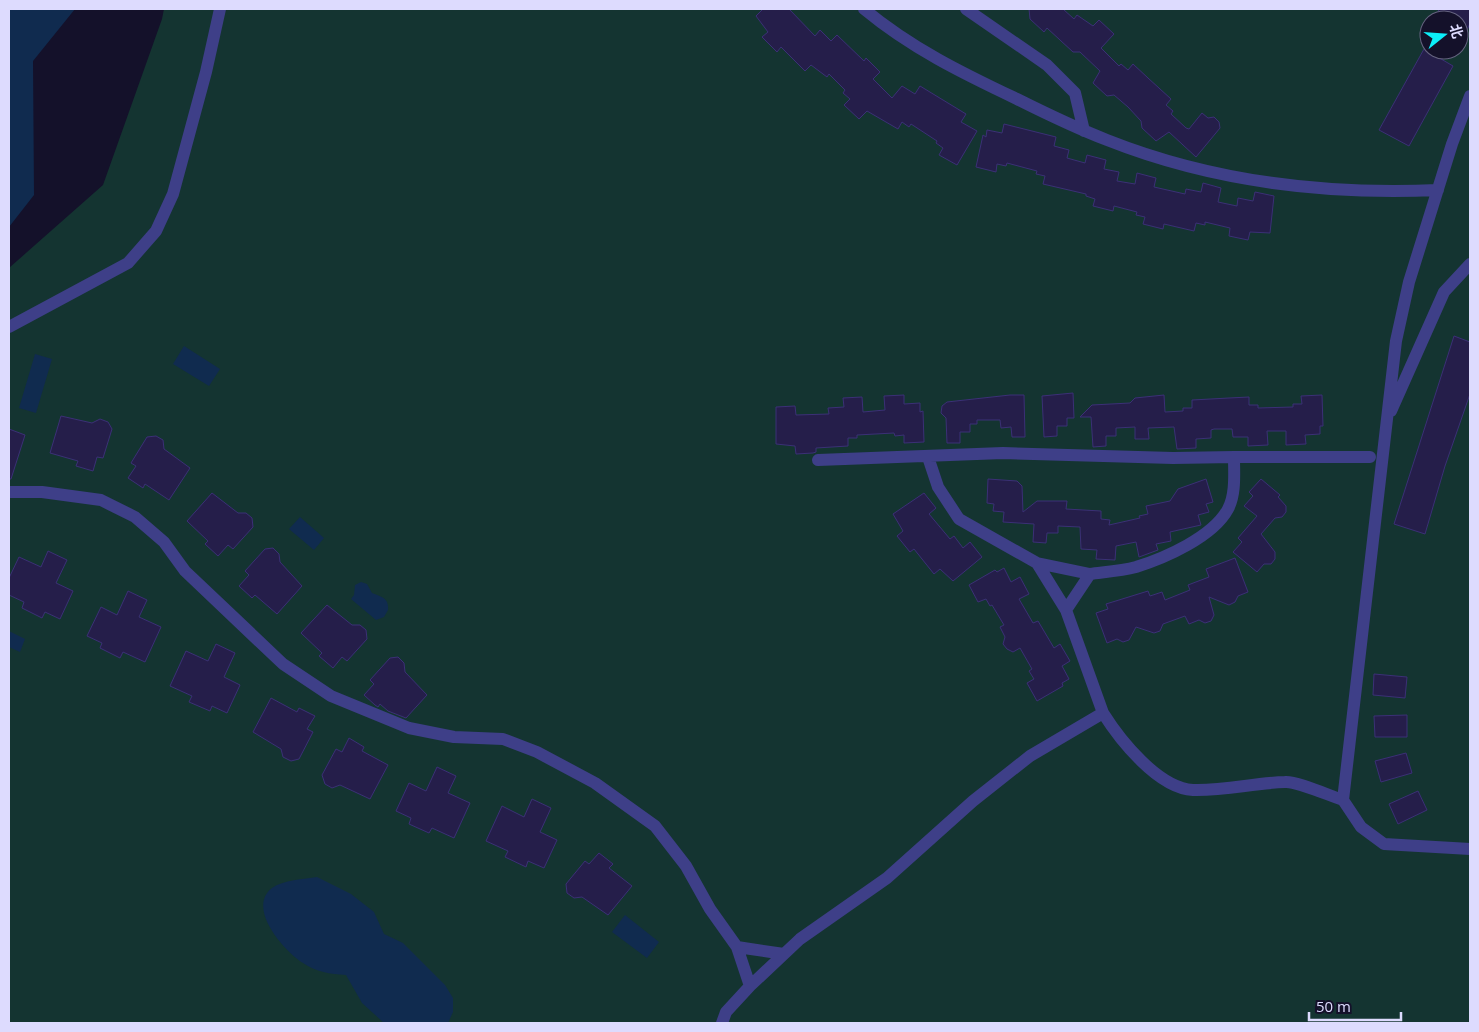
<svg xmlns="http://www.w3.org/2000/svg" width="1479" height="1032" font-family="'Open Sans','Noto Sans SC',sans-serif">
<style>
.green{fill:#143431;fill-rule:evenodd}
.water{fill:#102b4f}
.building{fill:#251e4a;stroke:#3b3076}
.lines{fill:none;stroke-linecap:round;stroke-linejoin:round}
.minor{stroke:#3e3f88;stroke-width:12}
</style>
<rect width="100%" height="100%" fill="#14112a"/>
<path class="green" d="M164 9H1470V1023H9V268L103 185 162 19ZM1429 20H1459V50H1429Z"/>
<path class="water" d="M9 9H75L33 61 34 195 9 227Z
M184 346 220 369 209 386 173 364Z
M35 354 52 359 36 413 19 408Z
M300 517 324 538 314 550 289 529Z
M361 582 367 584 372 593C382 597 389 598 388 610L384 617 376 620 351 599 354 595 355 585Z
M9 631 25 639 20 652 9 647Z
M317 877 351 894 374 912 384 934 403 943 445 985 453 998V1012L448 1023H384L362 1003 346 975C330 974 316 972 303 963 284 951 246 908 272 888 283 880 304 879 317 877Z
M625 915 659 942 647 958 612 932Z"/>
<path class="building" d="M763 9H789L815 36 820 30 831 41 837 35 864 61 866 58 880 72 873 79 892 98 902 86 915 94 920 86 966 114 961 122 977 131 957 165 939 155 943 148 936 143 937 141 911 124 909 127 902 122 898 129 867 111 859 119 844 105 850 99 843 93 845 90 829 74 827 77 811 65 805 71 781 47 777 52 762 37 768 32 756 16Z
M1029 9H1063L1074 19 1077 15 1093 26 1099 20 1114 34 1101 48 1119 66 1121 64 1128 70 1133 64 1148 78 1171 99 1166 105 1173 111 1171 114 1186 128 1189 129 1202 113 1208 118 1214 117 1219 122 1220 128 1196 157 1169 132 1156 141 1142 128 1141 121 1128 107 1114 95 1107 96 1093 83 1100 71 1080 52H1073L1047 28 1044 32 1030 19Z
M1439 9H1470V23L1459 50V20H1435Z
M1424 49 1453 66 1409 146 1379 130Z
M1004 124 1056 137 1054 146 1069 150 1067 158 1085 163 1087 155 1106 160 1104 169 1119 172 1117 181 1135 184 1137 173 1156 178 1154 187 1185 194 1186 189 1201 192 1203 183 1221 188 1218 202 1237 206 1238 198 1253 201 1255 192 1274 196 1270 233 1250 232 1248 240 1229 236 1230 228 1205 222V225L1196 223 1194 231 1164 224 1163 229 1143 224 1145 217 1136 215 1137 212 1114 206 1113 211 1093 206 1095 199 1086 196V194L1043 184 1045 176 1036 174 1037 171 1007 163 1006 166 997 164 996 172 976 167 983 135 986 137 987 130 1002 133Z
M1454 336 1470 342V394L1445 466 1425 534 1394 524Z
M1073 393 1074 418H1067V426H1057V436L1044 437 1042 396Z
M904 395V404L920 403V412L923 411 924 442 904 443V435L895 436 894 433 857 435V438H848V446L816 448V452L813 453 796 454 795 446 776 444V407L795 406 796 415 829 414 828 408 844 407 843 398 862 397 863 412 885 410 884 396Z
M1010 395H1024L1025 437H1012L1011 427 1001 428 1000 420H977V424H970V432H960V443H947L946 418 941 413 942 406 947 402Z
M1164 395 1165 412 1183 411V408H1192V400L1229 398 1249 397V405H1258V408L1293 407V404H1302L1301 396 1322 395 1323 426H1320V434L1305 435 1306 444 1286 445V431H1267L1268 445 1248 446V437H1233L1232 429H1214L1211 430V438L1196 439V448L1177 449 1174 427 1148 428 1149 439H1135V427L1116 428V436H1106V446L1093 447 1091 417H1080L1092 405 1130 403 1135 398Z
M61 416 92 423 100 419 108 422 112 429 103 458 97 457 93 471 76 466 78 461 50 453Z
M9 429 25 435 11 479H9Z
M156 436 163 440 164 449 190 468 169 500 145 484 143 488 128 478 136 466 131 463 147 437Z
M988 479 1017 481 1022 486 1023 512 1037 501H1067L1066 509 1101 511V519L1110 520 1109 525 1140 518 1139 516 1148 514 1146 506 1170 501 1178 489 1206 479 1213 502 1206 504 1209 512 1198 515 1201 525 1170 532 1171 541 1156 544 1158 550 1139 557 1136 542 1116 546 1115 560 1096 559 1097 550 1081 549 1080 527 1058 526V533H1047L1046 543 1033 542 1034 524 1003 522 1004 512 993 511 994 504 987 503Z
M1261 479 1280 495 1278 497 1286 506V512L1282 517 1275 518 1261 534 1275 552V559L1271 564H1264L1257 572 1233 552 1242 542 1238 538 1257 516 1244 506 1253 496 1249 492Z
M212 493 238 513H246L252 518 253 527 233 549 228 545 218 556 205 544 208 541 187 521Z
M924 493 936 508 929 514 950 539 954 536 963 548 970 542 982 557 953 581 940 569 934 574 914 549 910 552 897 536 903 531 893 514Z
M273 548 279 554 280 562 302 586 277 614 255 595 252 598 239 586 249 575 245 571 265 549Z
M48 551 67 560 56 583 73 591 60 619 45 612 42 618 22 608 24 602 9 595V578L19 557 41 567Z
M1235 558 1248 592 1238 596 1235 602 1229 605 1209 597 1214 615 1211 621 1205 623 1199 620 1189 624 1185 616 1163 624 1160 631 1154 633 1136 627 1129 640 1123 642 1117 639 1107 643 1096 613 1108 609 1106 604 1148 591 1150 596 1162 592 1165 600 1190 590 1188 585 1209 577 1206 569Z
M1004 568 1011 582 1020 577 1029 594 1019 599 1033 623 1038 621 1054 648 1060 644 1070 661 1062 666 1069 679 1062 683 1063 686 1037 701 1027 683 1034 679 1029 671 1032 669 1020 648 1013 652 1007 649 1003 644 1005 637 1000 627 1004 625 992 605 990 606 986 599 978 602 969 585 995 570 997 572Z
M128 591 147 600 139 617 161 627 145 662 123 652 120 658 100 648 102 643 87 636 101 607 117 615Z
M327 605 352 625H360L366 630 367 639 347 661 342 657 333 668 319 656 322 653 301 633Z
M216 644 235 653 224 677 240 685 227 713 212 706 210 711 189 702 192 696 170 686 186 651 208 661Z
M398 657 404 663 405 672 427 695 406 718 388 711 380 704 378 707 375 705 364 695 374 684 370 680 390 658Z
M1374 674 1407 677 1405 698 1373 695Z
M271 698 297 712 299 708 315 716 307 729 313 732 299 759 291 761 283 757 281 749 253 732Z
M1407 715V737H1375L1374 716Z
M349 738 364 747 362 751 388 765 370 799 340 785 332 788 325 784 322 775 336 749 342 752Z
M1406 753 1412 773 1381 782 1375 761Z
M437 767 456 776 448 793 470 803 454 838 432 828 429 833 409 824 411 818 396 811 409 783 426 791Z
M1418 791 1427 810 1398 824 1389 804Z
M532 799 551 808 540 832 557 840 544 868 528 861 526 867 505 857 508 851 486 841 502 806 524 817Z
M599 853 613 864 609 868 632 886 608 915 582 897 574 898 567 893 566 884 585 861 589 864Z"/>
<g class="lines">
<path class="minor" d="M864 9C911 48 962 73 1017 99 1047 114 1076 128 1107 140 1213 182 1325 195 1438 190
M966 9 1047 65 1075 93 1084 131
M9 327 128 263 156 231 173 194 206 72 220 9
M1391 411 1444 292 1470 264
M928 457 938 487 959 519 1037 563 1090 574
M1234 457H1370
M818 460 1003 453 1173 458 1234 457C1234 473 1236 494 1228 509 1213 537 1165 558 1136 567 1121 571 1105 572 1090 574L1066 610 1103 713
M9 492H42L101 500 135 517 164 542 185 571 283 664 331 696 409 728 454 737 503 739 537 752 595 783 655 826 686 866 710 909 737 947 784 954
M1037 563 1066 610
M1343 800 1361 827 1384 844 1470 849
M737 947 750 986
M722 1023 726 1012 750 986 800 939 887 878 973 801 1030 756 1103 713C1120 740 1158 788 1193 790 1224 791 1254 783 1285 782 1297 781 1330 796 1343 800L1396 341 1409 282 1452 144 1470 96"/>
</g>
<rect width="1479" height="1032" fill="none" stroke="#dddbfe" stroke-width="20"/>
<g transform="translate(1444 35) rotate(73)"><circle r="24" fill="#14112a" stroke="#64627f"/>
<path d="M0-4L9 19L0 12L-9 19Z" fill="#0ceef9"/>
<text y="-8" font-size="14" font-weight="bold" text-anchor="middle" fill="#dddbfe">北</text>
</g>
<path d="M1309 1012v8h92v-8" fill="none" stroke="#dddbfe" stroke-width="2.5"/>
<text x="1316" y="1012" font-size="15" fill="#dddbfe" stroke="#14112a" stroke-width="4" paint-order="stroke">50 m</text>
</svg>
